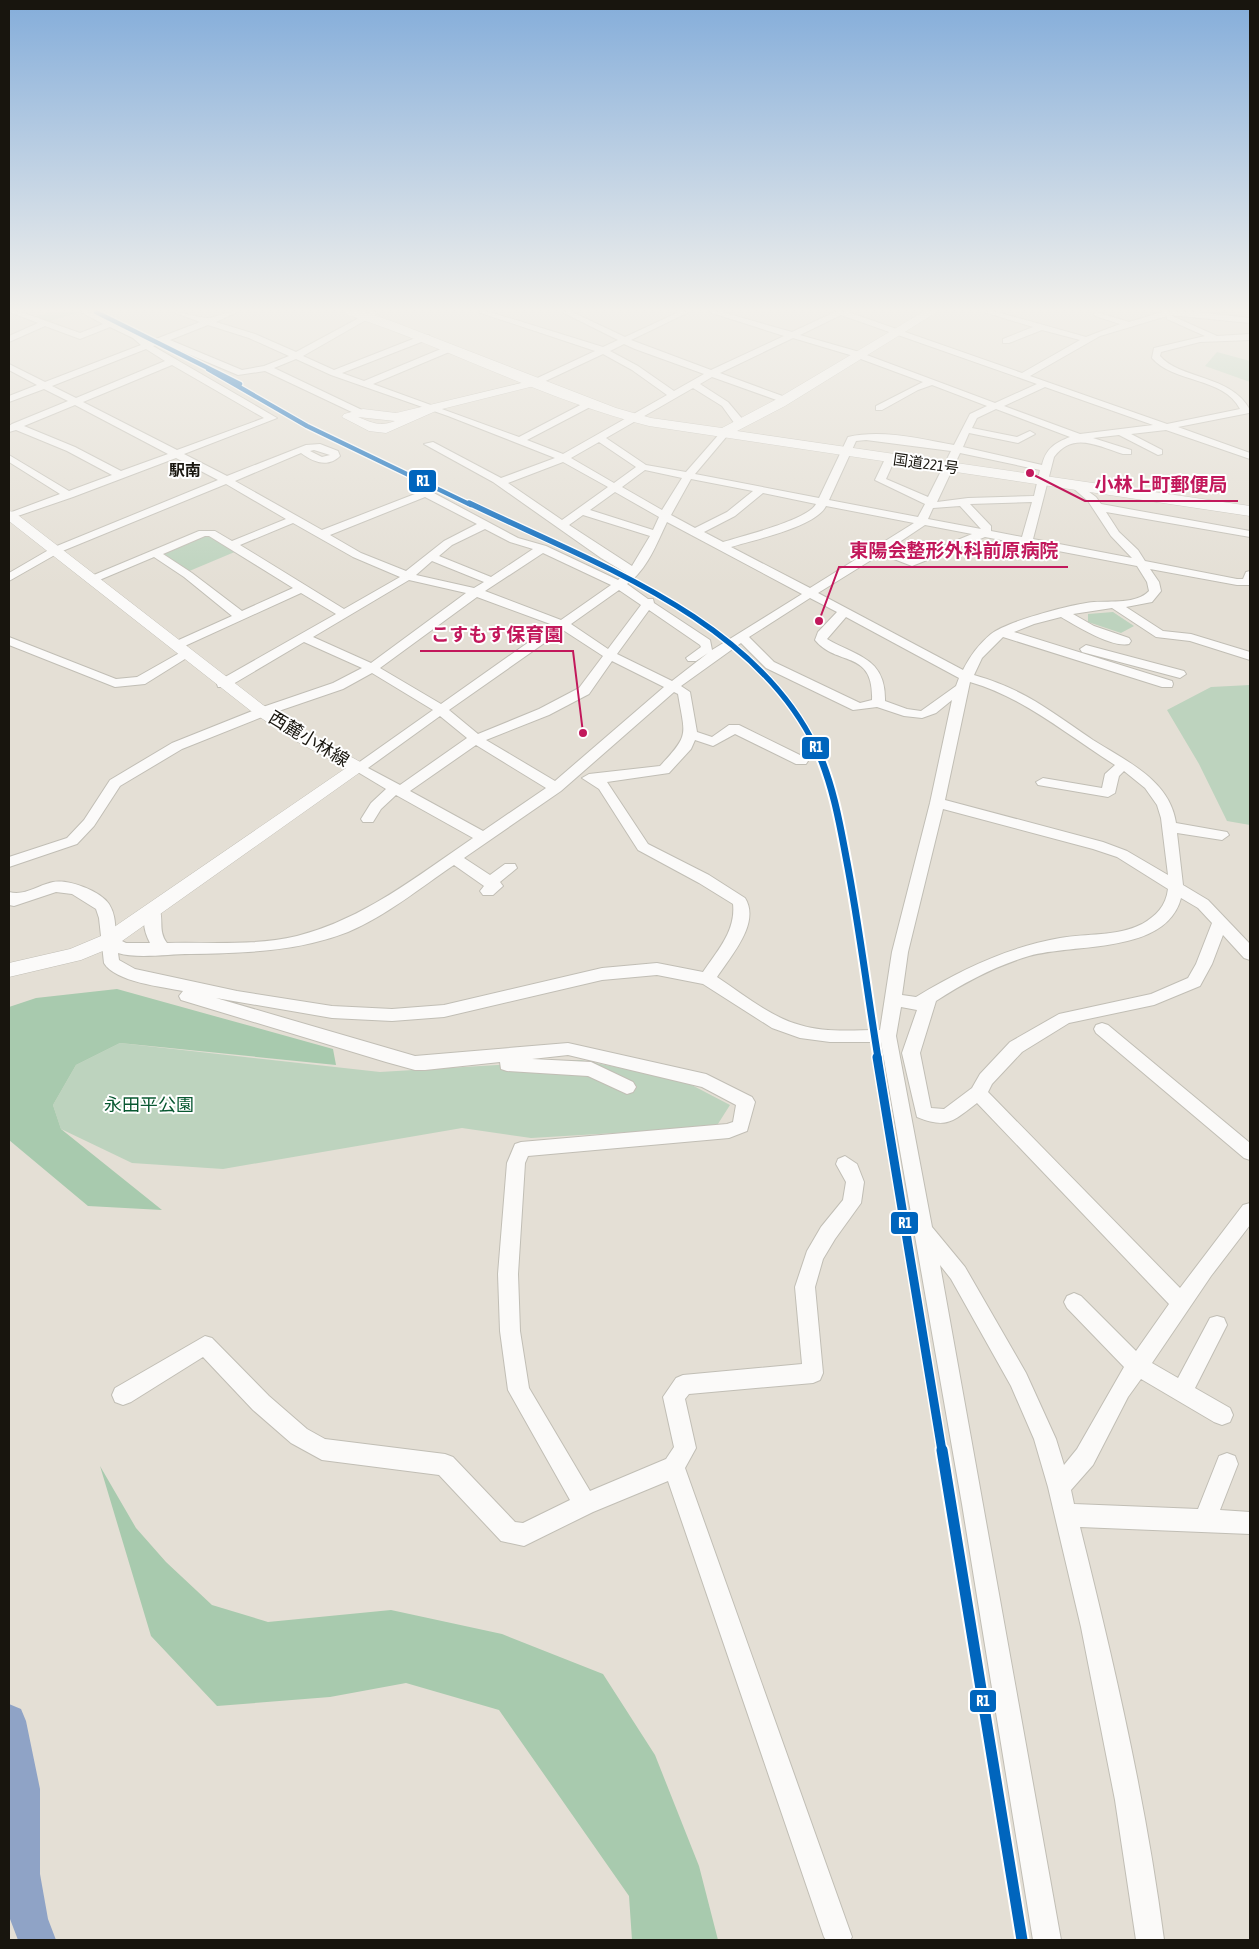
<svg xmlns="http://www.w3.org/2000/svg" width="1259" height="1949" font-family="'Asap Condensed','Noto Sans JP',sans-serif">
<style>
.green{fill:#bdd3be}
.forest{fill:#a8caae}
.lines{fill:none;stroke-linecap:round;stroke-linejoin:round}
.river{fill:#8fa3c6;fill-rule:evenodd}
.minor-casing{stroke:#c1beb5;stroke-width:2}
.major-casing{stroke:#c1beb5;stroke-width:1}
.highway-casing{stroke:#c1beb5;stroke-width:1}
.minor{fill:#fbfaf9;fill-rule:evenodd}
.major{fill:#fbfaf9;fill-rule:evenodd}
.highway{fill:#fbfaf9;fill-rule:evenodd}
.rail-1-far4-casing{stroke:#fff;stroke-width:7}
.rail-1-far3-casing{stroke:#fff;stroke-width:8}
.rail-1-far2-casing{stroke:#fff;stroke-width:11}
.rail-1-far1-casing{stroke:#fff;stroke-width:12}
.rail-1-casing{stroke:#fff;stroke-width:15}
.rail-1-far4{stroke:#0065bd;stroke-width:4.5}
.rail-1-far3{stroke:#0065bd;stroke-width:5.5}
.rail-1-far2{stroke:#0065bd;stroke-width:7}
.rail-1-far1{stroke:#0065bd;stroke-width:9}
.rail-1{stroke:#0065bd;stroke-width:11}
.labels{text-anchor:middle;stroke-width:4;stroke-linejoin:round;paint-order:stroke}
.far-street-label{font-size:15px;fill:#18150e;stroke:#fff}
.far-quarter-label{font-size:16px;font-weight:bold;fill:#18150e;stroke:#fff}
.street-label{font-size:18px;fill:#18150e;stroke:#fff}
.park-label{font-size:18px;fill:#085831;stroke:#fff}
.leader{fill:none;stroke:#c2185b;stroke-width:2}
.callout-dot{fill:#c2185b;stroke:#fff;stroke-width:2}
.callout-label{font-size:19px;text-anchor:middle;font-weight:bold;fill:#c2185b;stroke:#fff;stroke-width:4;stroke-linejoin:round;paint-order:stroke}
.line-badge{stroke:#fff;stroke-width:2}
.badge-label{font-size:14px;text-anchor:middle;font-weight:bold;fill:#fff}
</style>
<rect width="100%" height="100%" fill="#e4dfd5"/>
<path class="green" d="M49 312H80L47 322 34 317Z
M1217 352 1250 361V382L1205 366Z
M206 534 237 551 187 572 162 555 163 552Z
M1113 612 1134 626 1121 633 1088 622V614Z
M1250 685V825L1227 821 1199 764 1167 710 1211 687Z
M120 1043 380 1072 581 1060 684 1081 730 1105 716 1127 531 1138 462 1128 223 1169 132 1163 61 1129 53 1105 76 1065Z"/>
<path class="forest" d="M117 989 333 1049 336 1065 120 1043 76 1065 53 1105 61 1129 162 1210 88 1206 9 1140V1007L36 998Z
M100 1466 136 1528 166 1562 212 1605 268 1622 391 1610 502 1634 603 1674 655 1755 699 1866 718 1940H632L629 1896 499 1710 406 1683 330 1697 217 1706 151 1636Z"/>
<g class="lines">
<path class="river" d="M9 1704 21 1709 26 1721 40 1789V1874L48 1919 56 1940H18L10 1919Z"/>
<g class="minor-casing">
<path id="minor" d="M10 312H21L80 333 103 324 81 312C99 311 134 330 148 342L200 322 173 312C183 312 204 319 209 318 219 316 226 312 237 312L216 322 255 334 296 352 370 312H380L303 356 334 370 423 335H429V339L342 373 364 381 448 346H454V350L373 384 519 437 586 402H592V406L527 440 563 454 667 395 632 370 603 354 537 385H531V381L595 351 478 312H490L603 347 618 340 562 312H572L625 337 679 312H689L631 340 711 370 784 336 709 312H722L792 332 835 312H848L1022 373 1080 340 1042 330 1009 343H1003V339L1033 327 984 312H997L1086 337 1120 324 1095 316 1094 314 1096 312 1129 322 1162 312H1197L1250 318V323L1170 315 1217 336 1250 334V340L1200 342 1161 352 1160 356C1179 379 1232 375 1250 410L1249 413 1178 427 1250 453V459L1166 430 1131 434 1162 450V454L1158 455 1119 435 1093 438 1131 450V454H1123C1098 446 1073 431 1054 457L1033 539 1132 558 1111 536 1088 501 1073 488 1072 486 1077 483 1096 497 1101 504 1250 531V537L1106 512 1119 532 1138 550 1145 561 1237 579H1243L1246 572 1250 571V585H1237L1150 569 1159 582 1161 591 1152 602 1126 607 1163 631 1191 634 1250 652V660L1190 641 1156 637 1112 608 1073 614 1094 626 1129 638 1131 641 1129 644C1112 648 1076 626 1061 617L1034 624 1014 632 1172 681 1173 684 1172 687H1162L1003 637 982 658 974 675C1026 690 1050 711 1093 740 1126 761 1170 780 1176 823L1227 832 1229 835 1222 840 1177 833 1183 885 1208 900 1250 944V960L1244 958 1223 935 1212 964 1200 986 1154 1005 1069 1023 1022 1052 992 1084 988 1092 1180 1288 1243 1205 1250 1203V1225L1211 1276 1152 1363 1178 1378 1210 1318 1217 1316 1224 1318 1227 1325 1195 1388 1230 1408 1233 1415 1230 1422 1222 1425 1214 1422 1141 1379 1128 1397 1093 1465 1071 1490 1074 1504 1198 1509 1219 1456 1227 1453 1235 1456 1238 1464 1220 1510 1250 1512V1534L1080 1527C1114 1663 1146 1801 1164 1940H1136L1115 1800 1081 1627 1048 1487 1034 1439 1011 1386 951 1279 940 1265 1061 1940H1033L962 1504 881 1042H830L800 1038 772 1028 703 984 657 975 602 980 444 1017 392 1021 332 1018 216 998 415 1056 568 1043 706 1074 752 1097 755 1102 747 1131 729 1138 528 1156 525 1163 518 1274 520 1331 529 1388 590 1491 666 1459 674 1447 663 1397 676 1378 683 1375 802 1364 795 1287 807 1251 821 1227 843 1200 846 1182 836 1164 838 1159 845 1156 857 1164 864 1182 861 1203 835 1239 823 1259 815 1287 823 1373 820 1380 813 1383 689 1394 685 1399 696 1448 685 1468 852 1937 850 1940H826L824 1937 668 1481 593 1512 524 1546 501 1541 439 1475 322 1460 291 1443 253 1410 203 1357 131 1402 123 1405 115 1402 112 1395 115 1388 205 1336 212 1338 269 1396 307 1429 325 1439 445 1454 453 1457 515 1522 523 1523 570 1500 508 1390 500 1331 498 1274 507 1163 515 1144 521 1142 727 1124 733 1122 736 1105 702 1087 568 1055 532 1059 591 1062 633 1082 636 1087 633 1092 627 1094 588 1076 507 1071 501 1069 500 1062 425 1070H415L386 1062 181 1000 179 996 183 991C163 987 115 982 104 963L99 918 96 909 72 894 56 892 14 906 9 905V892C25 896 36 886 53 882 69 879 100 891 109 904 116 915 115 926 116 938L126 943H150C144 932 141 918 148 907H158C165 917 157 930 167 943 209 942 255 946 297 936 364 919 417 876 473 838L396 795 381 809 373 822H363L361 819 371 803 386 789 351 768 433 710 372 673 343 689 267 715 182 749 120 786 94 826 77 844 9 867V857L67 838 84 820 110 780 172 743 257 709 333 683 362 668 304 642 228 687H218L217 684 218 681 336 614 301 593 176 650 170 646 172 643 232 616 184 577 154 557 97 581H89V577L199 531H215L232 541 286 519 226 484 60 552 9 581V573L52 548 218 480 176 458 73 497 9 519V513L60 494 9 462V455L69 491 112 475 67 451 16 430 9 432V426L12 424 68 401 44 389 9 402V396L37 385 9 370V364L45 382 141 345 133 338 110 327 80 339 45 326 9 342V336L38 323ZM841 315 1037 384 995 403 856 351 800 335ZM1167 316V319L1205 336 1154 348 1152 358C1173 383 1224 377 1240 409L1167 424 1030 376 1100 336ZM208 325 249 338 289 356 264 366 242 370 170 340ZM793 338 850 355 923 382 876 406V410H882L918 390 932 385 987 406 970 414 954 445C921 439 882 429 848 437L819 498 695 474 727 436V432H721L686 472 646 465 606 438 693 388 722 406 735 424 744 425V421L728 402 700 384 712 377 782 402H788V398L720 373ZM162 343 238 375 265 371 356 414H362V410L274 368 296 359 331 375 448 416 555 458 501 478 433 442 424 444 493 482 601 558 626 573 618 580 546 546 518 538 430 491 420 492 322 530 235 481 301 453C313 462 328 468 340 456L338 451 320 444 306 445 227 476 184 454 277 418 153 346ZM624 344 635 349 704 374 674 391 638 366 610 351ZM146 349 165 361 76 398 52 386ZM172 365 264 418 177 450 83 402ZM1045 387 1153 425 1080 434 1004 406ZM75 405 168 454 121 471 75 447 24 426ZM996 409 1070 437C1055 443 1046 448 1042 465L963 447 969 433 1018 443 1035 434 1030 431 1017 437 972 428 977 418ZM866 440 951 451 928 497 886 479 895 459 890 456 885 459 875 480 925 504 918 517 829 500 856 441ZM599 442 636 467 614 483 571 458ZM314 450 330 455 322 457 310 451ZM960 453 1040 470 1034 496 968 498 937 502ZM563 462 608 487 562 520 508 483ZM645 470 682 478 662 510 622 487ZM691 479 753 491 727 512 695 528 671 515ZM615 492 659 517 653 530 590 510ZM763 493 816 504C808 520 742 536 723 542L704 532 735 516ZM425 497 477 524 444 541 406 571 361 553 330 535ZM1032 502 1022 537 991 531V526L970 504ZM826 506 914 523 810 588 731 547C753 540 816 527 826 506ZM960 506 981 529 928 519 933 508ZM583 515 650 536 632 566 569 525ZM667 522 802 594 712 650 710 640 654 603 653 599H648L627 584C647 570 657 543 667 522ZM293 523 353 557 400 577 344 609 240 545ZM925 525 972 534 912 559 889 549ZM485 529 510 542 533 549 491 577 439 556 452 545ZM205 536H209L293 588 242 611 192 573 163 554ZM985 537 1137 566 1147 582 1149 591C1137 604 1111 601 1094 602 1073 604 1007 621 991 634 979 644 970 656 963 670L818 593 881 554 912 566ZM543 553 611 585 561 620 485 591ZM432 561 484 582 474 588 416 575ZM409 580 466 593 371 663 313 637ZM619 590 641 605 608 649 571 624ZM477 597 553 625 441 704 380 668ZM810 598 837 612 818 632 815 640C837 667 874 649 872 700L860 703 774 662 749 637ZM649 610 700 645 701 647 686 658 688 661H696L708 653 672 681 617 654ZM846 617 959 678 956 686 921 711 907 709 885 701C886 658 858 657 827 639ZM563 630 603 656 579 688 539 709 478 734 449 710ZM741 643 766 668 853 710 877 707 904 716 922 718 936 713 952 700 930 803 892 952 880 1030C854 1030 825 1033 800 1025 770 1017 743 994 717 977 730 957 761 923 745 898L709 875 648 844 607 782 669 773 691 749 695 740 713 746 735 734 796 764H806L808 761 806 758 739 725H729L712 737 697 732 690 692 681 686ZM612 661 664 687 555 781 486 740 549 715 589 694ZM970 682C1025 698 1067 735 1115 765L1105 774 1102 788 1043 778 1036 782 1038 785 1108 797 1115 793 1119 776 1124 771 1145 788 1157 805 1161 818 1168 875 1127 851 1103 842 945 800ZM674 692 678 694C685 736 690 734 660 766L589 774 582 778 599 789 638 850 699 883 733 904C736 931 717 951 703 972L657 963 602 968 444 1005 392 1009 332 1006 237 991 135 969 119 960 118 953C137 959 169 954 190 954 244 953 297 952 348 932 386 916 420 888 454 865L484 886 480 891 483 895H493L503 886 500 882 517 868 515 864H505L490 875 464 858 561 791ZM440 716 467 738 400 785 368 768ZM476 745 546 788 483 831 410 791ZM943 809 1093 849 1117 857 1168 889C1166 906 1156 916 1142 924 1116 937 1087 933 1060 938 1008 947 960 970 916 997L902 995 908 952ZM1181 898 1198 908 1212 923 1196 964 1188 978 1151 994 1059 1014 1010 1042 980 1074 972 1088 944 1109 931 1108 920 1053 936 1001C965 982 996 966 1029 956 1074 943 1166 955 1181 898ZM901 1007 917 1010 902 1053 917 1117C947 1129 952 1122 977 1103L1169 1304 1136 1351 1081 1296 1074 1293 1067 1296 1064 1302 1067 1308 1124 1367 1077 1449 1064 1465 1056 1439 1026 1373 965 1267 932 1227 896 1036Z
M9 637 116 679 137 677 183 651 187 650 193 654 145 684 115 687 9 645Z
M1086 645 1184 671 1186 674 1180 678 1082 652 1080 649Z
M1102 1023 1108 1025 1250 1143V1160L1244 1158 1096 1033 1094 1029 1096 1025Z"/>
</g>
<g class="major-casing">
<path id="major" d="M534 380 540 383 538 385 438 410 386 433 369 431 342 417 344 414 363 409 396 413ZM358 417 395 421C380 427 373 423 358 417Z
M9 511 14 512 263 705 304 731 364 764 366 768 115 946 81 960 9 977V963L70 949 101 936 346 768 292 739 251 711 9 521Z"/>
</g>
<g class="highway-casing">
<path id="highway" d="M346 312H364L394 322 616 408 651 418 722 428 775 400 923 312H937L785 406 737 431 1250 506V516L649 426C545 400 449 348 348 315Z"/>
</g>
<use href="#minor" class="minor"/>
<use href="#major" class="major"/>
<use href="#highway" class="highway"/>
<g class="rail-1-far4-casing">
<path id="rail-1-far4" d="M96 312 240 384
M208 369 307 426 471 505"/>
</g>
<g class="rail-1-far3-casing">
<path id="rail-1-far3" d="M469 503C591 562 754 618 816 748"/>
</g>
<g class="rail-1-far2-casing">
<path id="rail-1-far2" d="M816 747C832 782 839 819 846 857 859 924 867 991 878 1058"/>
</g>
<g class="rail-1-far1-casing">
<path id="rail-1-far1" d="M877 1057 942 1451"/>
</g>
<g class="rail-1-casing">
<path id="rail-1" d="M942 1450 1022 1940"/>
</g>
<use href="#rail-1-far4" class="rail-1-far4"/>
<use href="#rail-1-far3" class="rail-1-far3"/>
<use href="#rail-1-far2" class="rail-1-far2"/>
<use href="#rail-1-far1" class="rail-1-far1"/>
<use href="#rail-1" class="rail-1"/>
</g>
<linearGradient id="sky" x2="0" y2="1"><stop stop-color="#84adda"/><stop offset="0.53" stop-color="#f3f1ec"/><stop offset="1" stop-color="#f3f1ec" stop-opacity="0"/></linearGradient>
<rect width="1259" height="585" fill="url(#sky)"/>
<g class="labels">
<g class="far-street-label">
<text transform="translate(926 464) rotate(8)" y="5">国道221号</text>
</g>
<g class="far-quarter-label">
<text x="185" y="476">駅南</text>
</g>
<g class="street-label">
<text transform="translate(309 739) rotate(31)" y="6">西麓小林線</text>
</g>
<g class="park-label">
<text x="149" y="1111">永田平公園</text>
</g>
</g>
<path class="leader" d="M1030 473L1085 501H1238M819 621L839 567H1068M583 733L573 651H420"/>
<g class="callout-dot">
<circle cx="1030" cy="473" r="5"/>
<circle cx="819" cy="621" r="5"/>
<circle cx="583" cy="733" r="5"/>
</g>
<g class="callout-label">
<text x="1161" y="491">小林上町郵便局</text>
<text x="954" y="557">東陽会整形外科前原病院</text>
<text x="497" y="641">こすもす保育園</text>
</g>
<g class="line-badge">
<rect x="408" y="469" width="29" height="24" rx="5" fill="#0065bd"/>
<rect x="801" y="736" width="29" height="24" rx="5" fill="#0065bd"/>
<rect x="890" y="1211" width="29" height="24" rx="5" fill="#0065bd"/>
<rect x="969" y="1689" width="28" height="24" rx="5" fill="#0065bd"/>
</g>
<g class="badge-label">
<text x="423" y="486">R1</text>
<text x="816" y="752">R1</text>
<text x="905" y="1228">R1</text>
<text x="983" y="1706">R1</text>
</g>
<rect width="1259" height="1949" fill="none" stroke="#18150e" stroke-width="20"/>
</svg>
